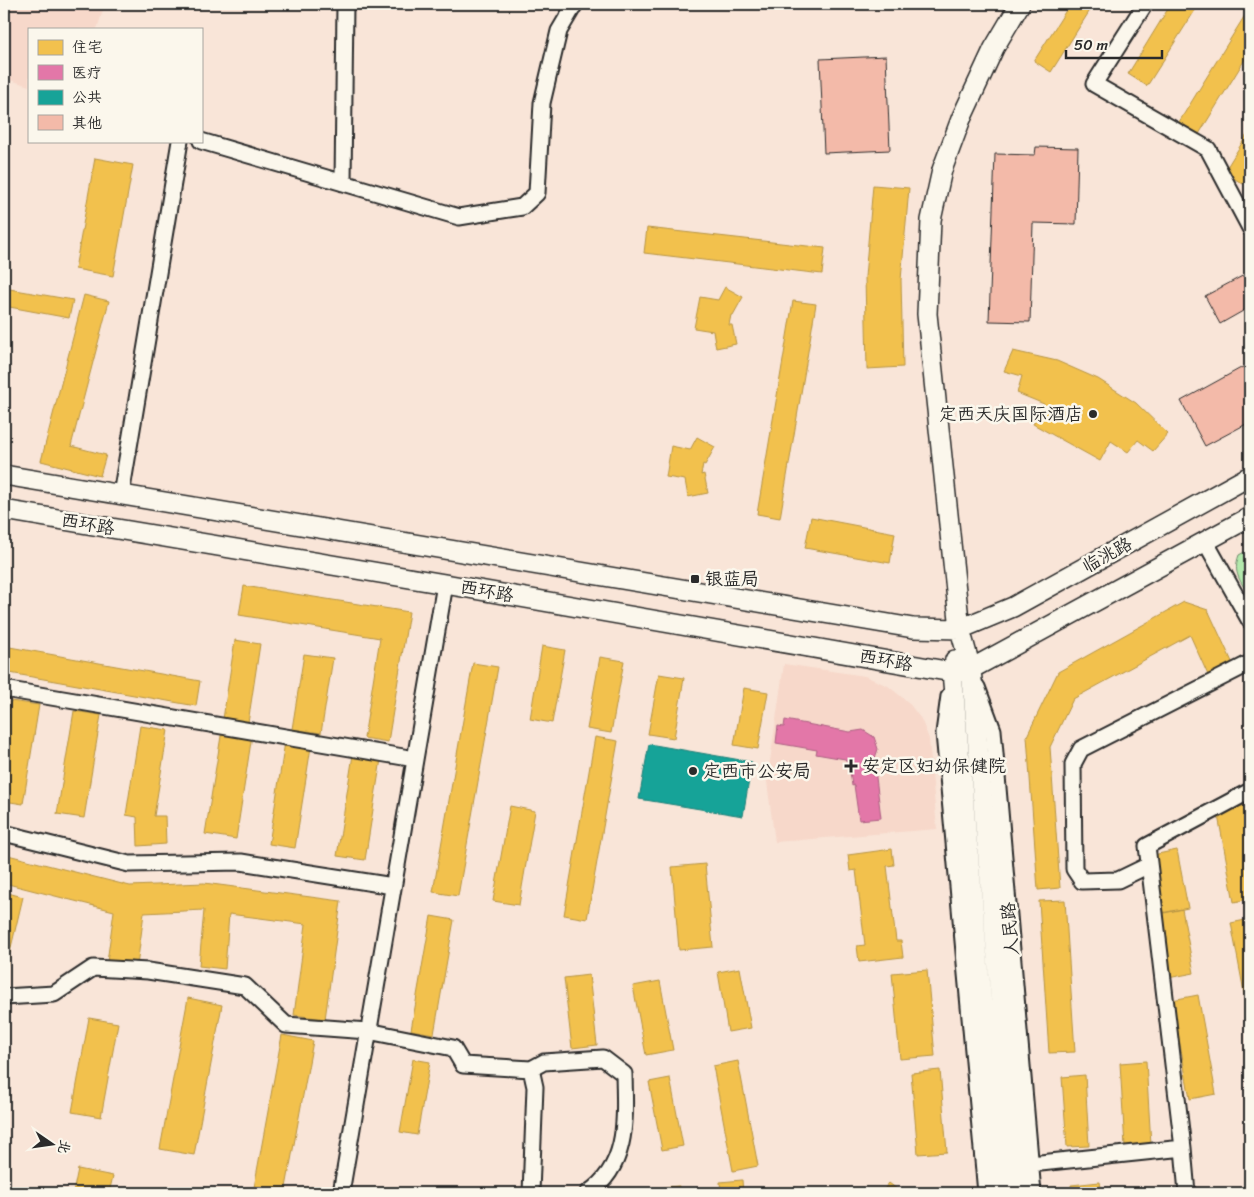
<svg xmlns="http://www.w3.org/2000/svg" width="1254" height="1197" font-family="Sriracha,'LXGW WenKai TC',sans-serif">
<style>
.built{fill:#f7d8ca}
.green{fill:#b3e9ac;stroke:#6f8a6c}
.homes{fill:#f2c14e;stroke:#b69444}
.health{fill:#e377a8;stroke:#ac6082}
.public{fill:#17a398;stroke:#1d7f77}
.building{fill:#f3baa9;stroke:#2b2b2b}
.lines{fill:none;stroke-linecap:round;stroke-linejoin:round}
.minor-casing{stroke:#2b2b2b;stroke-width:19}
.major-casing{stroke:#2b2b2b;stroke-width:22}
.minor{stroke:#fbf7ec;stroke-width:15}
.major{stroke:#fbf7ec;stroke-width:19}
.poi-dot{fill:#2b2b2b;stroke:#fbf7ec;stroke-width:2}
.labels{text-anchor:middle;stroke-width:5;stroke-linejoin:round;paint-order:stroke}
.poi-label{font-size:18px;fill:#2b2b2b;stroke:#fbf7ec;text-anchor:start}
.street-label{font-size:18px;fill:#2b2b2b;stroke:#fbf7ec}
</style>
<rect width="100%" height="100%" fill="#f9e5d8"/>
<filter id="ink" filterUnits="userSpaceOnUse"><feTurbulence type="fractalNoise" baseFrequency=".02" numOctaves="2"/><feDisplacementMap in="SourceGraphic" scale="10" xChannelSelector="R" yChannelSelector="G"/><feConvolveMatrix kernelMatrix="1 2 1 2 8 2 1 2 1" color-interpolation-filters="sRGB"/></filter>
<g filter="url(#ink)">
<path class="built" d="M4 4H105L97 29H29V86L4 78Z
M784 664 865 676 888 686 908 702 921 719 929 739 937 829 775 842 767 782Z"/>
<path class="green" d="M1250 549V597C1241 581 1232 574 1239 555Z"/>
<path class="homes" d="M1070 4H1094L1051 72 1034 61Z
M1171 4H1199L1147 86 1128 74Z
M1247 12 1250 14V51L1199 134 1179 122Z
M1250 130V171L1243 184 1224 172Z
M95 158 133 165 113 276 75 269Z
M873 185 909 188 901 280 903 367 867 369 865 277Z
M647 228 825 248 822 274 644 253Z
M725 287 743 297 733 315H731L729 325H732L736 344 716 348 713 331 694 328 700 297 718 300Z
M4 288 73 300 69 318 4 306Z
M84 295 109 301 71 446 106 455 100 476 41 461Z
M793 301 816 304 780 518 757 514Z
M1013 351 1057 361 1098 379 1136 403 1168 434 1153 451 1138 440 1128 452 1111 441 1100 461 1033 424 1044 404 1017 393 1022 376 1004 371Z
M697 437 715 447 705 465 703 464 701 475 704 474 708 493 688 497 685 480 666 477 671 446 690 450Z
M811 517 895 533 890 563 805 548Z
M244 586 409 612 388 742 364 738 380 638 239 615Z
M1184 602 1208 610 1233 664 1208 675 1190 635 1073 699 1050 747 1060 888 1038 890 1027 736 1058 672Z
M235 640 260 644 248 723 223 719Z
M4 646 200 681 196 706 4 672Z
M542 646 565 650 552 723 530 719Z
M304 654 333 658 321 733 292 729Z
M600 657 624 661 611 733 587 729Z
M473 663 498 667 458 896 433 892Z
M659 674 684 678 674 738 648 734Z
M744 688 768 692 758 749 734 745Z
M10 701 39 705 23 804 4 801V742Z
M74 711 101 715 84 818 57 814Z
M140 726 168 730 154 816H165L166 844 138 846 137 817 126 815Z
M222 730 252 735 236 839 205 834Z
M595 737 618 741 587 919 564 915Z
M285 742 311 747 295 848 269 844Z
M353 755 381 759 365 860 337 856Z
M1247 805 1250 824V899L1234 902 1217 810Z
M510 806 535 811 519 905 493 901Z
M892 849 894 865 887 866 896 941H901L903 957 859 962 857 946 865 945 856 870 850 871 848 855Z
M1177 850 1188 908 1164 913 1153 855Z
M4 854 130 886 204 883 341 901 325 1019 294 1015 306 924 229 914 225 969 199 966 204 910 144 913 137 966 107 962 114 911 4 883Z
M705 864 713 947 679 950 672 867Z
M4 892 23 897 4 977Z
M1065 900 1075 1052 1049 1053 1039 901Z
M1182 909 1194 973 1168 978 1156 914Z
M431 916 454 920 434 1034 411 1030Z
M1250 919V1024L1231 923Z
M740 968 751 1028 728 1032 718 972Z
M927 970 935 1056 900 1059 892 973Z
M589 975 597 1045 572 1048 564 978Z
M660 981 673 1050 646 1055 633 986Z
M1198 995 1216 1094 1190 1099 1172 1000Z
M188 998 222 1005 194 1155 160 1149Z
M89 1018 118 1023 101 1117 72 1112Z
M282 1035 313 1041 285 1193H253Z
M413 1059 430 1062 417 1135 400 1132Z
M738 1061 758 1166 733 1171 713 1066Z
M1146 1061 1151 1145 1125 1147 1120 1063Z
M940 1070 947 1152 918 1154 911 1073Z
M1085 1075 1089 1146 1067 1147 1062 1077Z
M670 1078 683 1146 662 1150 649 1082Z
M78 1169 113 1176 109 1193H73Z
M742 1180 743 1193H721L720 1182Z
M1100 1182 1102 1193H1072L1071 1185Z
M889 1183 902 1193H881Z
M679 1186V1193H657L656 1188Z
M181 1190 201 1193H180Z"/>
<path class="health" d="M785 720 850 732 863 730 874 737 878 749 874 761 881 818 859 820 854 785 852 786 849 764 845 759 816 754 817 750 776 743 778 726 784 727Z"/>
<path class="public" d="M649 744 752 762 743 816 639 799Z"/>
<path class="building" d="M886 56 890 150 824 153 820 59Z
M1036 147 1078 148 1076 224 1033 223 1030 322 989 321 995 154 1035 155Z
M1248 273 1250 277V307L1220 324 1205 296Z
M1250 363V422L1205 446 1181 401Z"/>
<g class="lines">
<g class="minor-casing">
<path id="minor" d="M1145 4 1094 84 1208 149 1250 228
M201 141 459 217 522 207 537 193 542 103 559 31 575 4
M343 183 345 4
M121 495 180 141
M1205 541 1250 621
M977 687 993 730 1033 1193
M4 689 415 759
M949 696 944 733 986 1193
M4 833 129 864 241 862 393 886
M1149 865 1118 880 1082 881 1074 869 1073 764 1081 749 1250 663
M4 997 54 994 93 968 148 971 245 986 286 1025 368 1031 453 1048 463 1065 531 1069 544 1062 603 1058 624 1074C625 1118 629 1166 588 1193
M1031 1164 1183 1148
M341 1193 445 584
M531 1193 535 1087 531 1069
M1187 1193 1183 1148 1147 846 1250 791"/>
</g>
<g class="major-casing">
<path id="major" d="M4 475 913 628 960 629 1013 607 1250 476
M4 510 445 584 952 672 971 669 1250 517
M955 660 952 672 999 1193
M1018 1193 971 669 960 629 927 314 931 220 942 170 961 119 994 48 1020 4"/>
</g>
<use href="#minor" class="minor"/>
<use href="#major" class="major"/>
</g>
</g>
<g class="poi-dot">
<circle cx="1093" cy="414" r="5"/>
<rect x="690" y="574" width="10" height="10" rx="2.5"/>
<path d="M848.5 758.5h5v5h5v5h-5v5h-5v-5h-5v-5h5z"/>
<circle cx="693" cy="771" r="5"/>
</g>
<g class="labels">
<g class="poi-label">
<text x="1083" y="420" text-anchor="end">定西天庆国际酒店</text>
<text x="705" y="585">银蓝局</text>
<text x="862" y="772">安定区妇幼保健院</text>
<text x="703" y="777">定西市公安局</text>
</g>
<g class="street-label">
<text transform="translate(88 524) rotate(10)" y="6">西环路</text>
<text transform="translate(1107 555) rotate(-29)" y="6">临洮路</text>
<text transform="translate(487 591) rotate(10)" y="6">西环路</text>
<text transform="translate(886 660) rotate(10)" y="6">西环路</text>
<text transform="translate(1010 929) rotate(-95)" y="6">人民路</text>
</g>
</g>
<rect width="1254" height="1197" fill="none" stroke="#fbf7ec" stroke-width="20"/>
<rect x="10" y="10" width="1234" height="1177" fill="none" stroke="#2b2b2b" stroke-width="2" filter="url(#ink)"/>
<rect x="28" y="28" width="175" height="115" fill="#fbf7ec" stroke="#a8a59f"/>
<rect x="38" y="40" width="25" height="15" fill="#f2c14e" stroke="#a8a59f"/>
<text x="72" y="52" font-size="15" fill="#2b2b2b">住宅</text>
<rect x="38" y="65" width="25" height="15" fill="#e377a8" stroke="#a8a59f"/>
<text x="72" y="78" font-size="15" fill="#2b2b2b">医疗</text>
<rect x="38" y="90" width="25" height="15" fill="#17a398" stroke="#a8a59f"/>
<text x="72" y="102" font-size="15" fill="#2b2b2b">公共</text>
<rect x="38" y="115" width="25" height="15" fill="#f3baa9" stroke="#a8a59f"/>
<text x="72" y="128" font-size="15" fill="#2b2b2b">其他</text>
<g transform="translate(52 1144) rotate(103)" stroke="#fbf7ec" stroke-width="4" paint-order="stroke">
<path d="M0-4L9 19L0 12L-9 19Z" fill="#2b2b2b"/>
<text y="-8" font-size="14" font-weight="bold" text-anchor="middle" fill="#2b2b2b">北</text>
</g>
<path d="M1066 50v8h96v-8" fill="none" stroke="#2b2b2b" stroke-width="2.5"/>
<text x="1074" y="50" font-size="15" fill="#2b2b2b" stroke="#fbf7ec" stroke-width="4" paint-order="stroke">50 m</text>
</svg>
